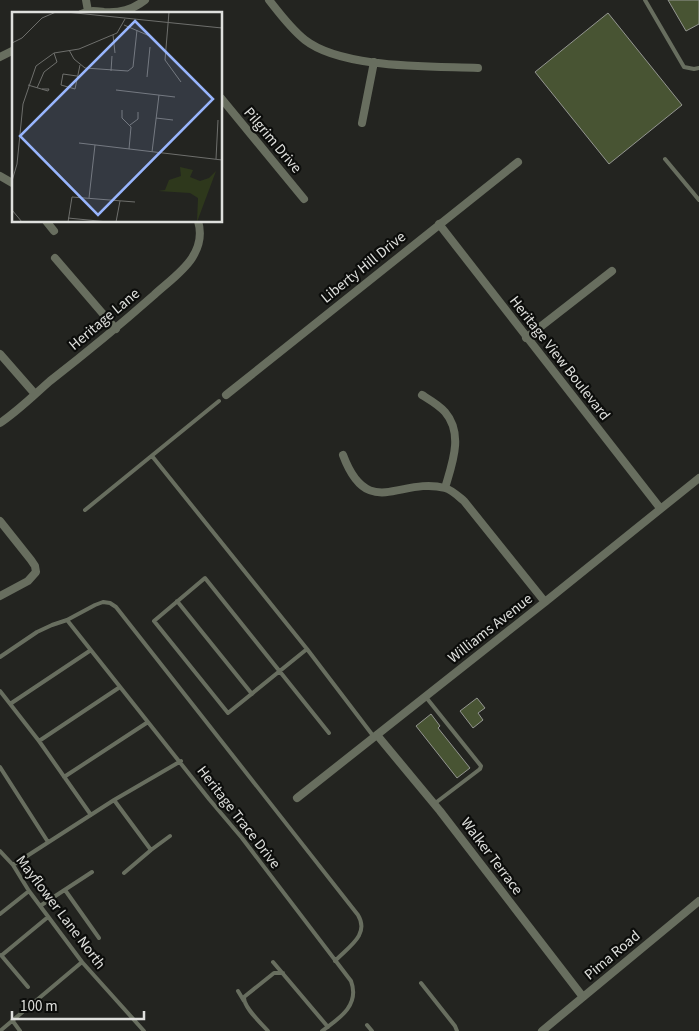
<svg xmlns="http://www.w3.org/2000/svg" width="699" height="1031" font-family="'Source Sans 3',sans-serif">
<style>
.building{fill:#485433;stroke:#949691}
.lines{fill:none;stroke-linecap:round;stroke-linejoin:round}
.lane{stroke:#686e5f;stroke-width:4}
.street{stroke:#686e5f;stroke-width:8}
.labels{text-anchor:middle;stroke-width:4.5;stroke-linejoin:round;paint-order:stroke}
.street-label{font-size:15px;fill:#dfe0dd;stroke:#0c0d0b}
.inset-road{fill:none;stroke:#6e6f6c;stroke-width:1}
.view{fill:#98b5fd;fill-opacity:0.15;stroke:#98b5fd;stroke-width:2.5}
.inset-edge{fill:none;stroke:#dfe0dd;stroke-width:2.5}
</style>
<rect width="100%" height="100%" fill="#232420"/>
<path class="building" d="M668 0H699V24L686 31Z
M608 13 682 105 609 164 535 72Z
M477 698 485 708 478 713 483 720 473 728 460 711Z
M431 714 440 726 438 728 470 768 457 778 416 726Z"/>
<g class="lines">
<path class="lane" d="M645 0 684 67 694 69 699 68
M665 159 699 200
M152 456 307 649 374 737
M85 510 219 401
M177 601 252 694
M67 620 209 799 242 838 351 981C360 1005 340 1018 322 1031
M307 649 228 713 154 621 205 578 329 733
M0 657 37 632 52 625 67 620 95 605 103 602 110 603 116 607 358 915C370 935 348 947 335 961
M0 691 39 741 91 815
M425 696 481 766 480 769 434 804
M10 704 91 650
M39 741 120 687
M0 767 48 842
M64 777 148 722
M114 800 151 850 124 873
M151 850 170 836
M0 851 13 865 29 891 82 962 144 1031
M13 865 114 800 181 761
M65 890 99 938
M40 906 92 872
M0 914 29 891
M1 955 28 987
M2 955 48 917
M273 962 328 1027
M421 983 455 1026 457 1031
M238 991 244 1001
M12 1020 20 1031
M367 1025 372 1031
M0 1031 82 962
M268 1031C261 1023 243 1007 244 997L274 973H283"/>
<path class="street" d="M86 0 88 11
M269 0C280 14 291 29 305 40 342 69 432 66 478 68
M81 14C89 10 95 11 104 12 120 13 132 10 145 0
M0 57 14 50
M221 98 304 199
M362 123 374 62
M0 176 14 184
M46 221 54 231
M439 224 660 508
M55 258 116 329
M526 338 612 271
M0 354 35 394
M226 395 518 162
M422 395C430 400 439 405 445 412 464 434 452 464 445 488
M0 423C18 411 34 395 50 381 86 353 120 325 154 295 167 283 183 272 192 258 199 247 202 234 198 221
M343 455C368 522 401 476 445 488 452 490 458 496 464 501L545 602
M0 521 31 560 35 566 36 572 28 581 0 596
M377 735 440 811 583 997
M297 798 545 602 699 478
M542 1031 699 901"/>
</g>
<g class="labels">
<g class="street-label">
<text transform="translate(273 140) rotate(50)" y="5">Pilgrim Drive</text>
<text transform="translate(363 267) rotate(-39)" y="5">Liberty Hill Drive</text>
<text transform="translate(104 319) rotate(-40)" y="5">Heritage Lane</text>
<text transform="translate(560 358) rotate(52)" y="5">Heritage View Boulevard</text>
<text transform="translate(490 628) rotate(-38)" y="5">Williams Avenue</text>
<text transform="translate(239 817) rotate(52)" y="5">Heritage Trace Drive</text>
<text transform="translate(492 856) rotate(53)" y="5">Walker Terrace</text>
<text transform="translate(61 912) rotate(53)" y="5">Mayflower Lane North</text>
<text transform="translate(612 955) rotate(-40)" y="5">Pima Road</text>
</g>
</g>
<g transform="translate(12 12)">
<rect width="210" height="210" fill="#232420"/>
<path d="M168 155 181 158 178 165 188 169 197 166 204 159 185 210 186 186 178 181 146 179 153 178 157 168 169 164Z" fill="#2e381c"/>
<path class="inset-road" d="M54 0 210 16M157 0 153 48 169 70M112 13 140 25M101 23 103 41M0 31 10 26 30 6 44 0M57 38 62 47 73 56 116 59 121 55 125 18M99 59 100 44M65 64 51 62 49 73 63 77 68 53M135 65 138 35M16 73 36 79 37 77H30M25 76 32 60 45 50 42 41M104 78 163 85M110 98V106L119 115 117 137M144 106 161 108M118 113 126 107V100M67 131 210 148M140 140 147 83M204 147 206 108M0 169 5 152 11 92 24 54 42 41 67 37 105 21 113 7M77 186 83 133M0 198 10 210M56 206 96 210M56 210 60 185 123 190M104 210 108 189"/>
<path class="view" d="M123 9 201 87 86 203 8 124Z"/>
<rect width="210" height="210" class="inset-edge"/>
</g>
<path d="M12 1011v8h132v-8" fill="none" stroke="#dfe0dd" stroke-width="2.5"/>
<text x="20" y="1011" font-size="15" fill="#dfe0dd" stroke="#0c0d0b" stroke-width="4" paint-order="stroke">100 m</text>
</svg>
